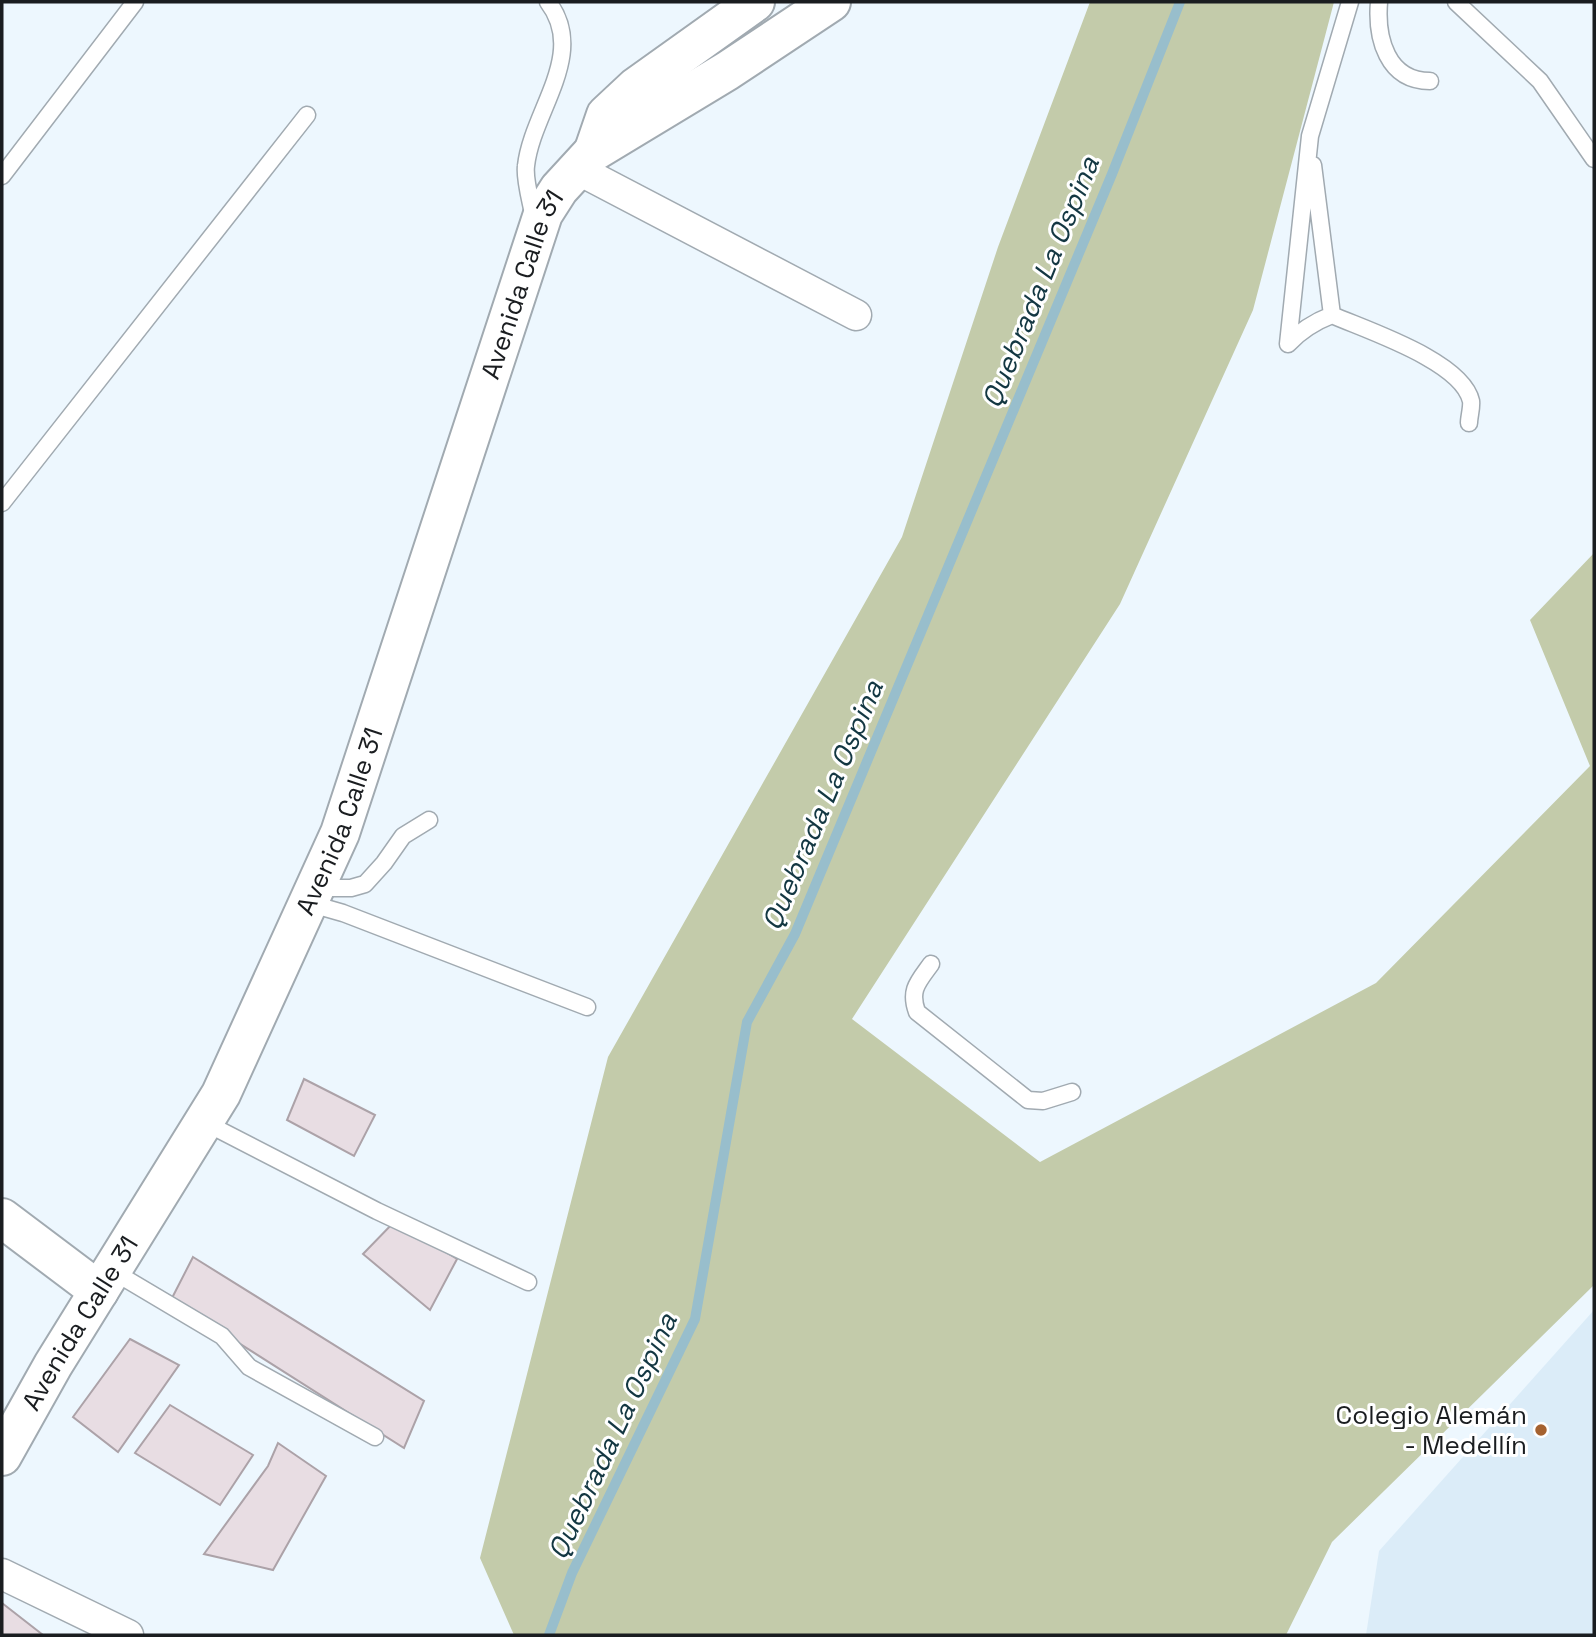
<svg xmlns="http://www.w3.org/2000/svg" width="1596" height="1637" font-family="'Space Grotesk',sans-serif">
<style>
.built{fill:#dbecf8}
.forest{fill:#c3cbaa}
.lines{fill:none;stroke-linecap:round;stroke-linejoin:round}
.stream{stroke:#98becc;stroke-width:10}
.building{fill:#e8dde3;stroke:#aca2a8;stroke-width:2}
.service-casing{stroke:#a1aab1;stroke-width:19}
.minor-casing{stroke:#a1aab1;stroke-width:33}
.tertiary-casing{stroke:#a1aab1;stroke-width:42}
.service{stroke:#fff;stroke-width:16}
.minor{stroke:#fff;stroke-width:30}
.tertiary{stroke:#fff;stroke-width:38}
.poi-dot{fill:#a56230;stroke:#fff;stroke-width:2.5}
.labels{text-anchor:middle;stroke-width:6;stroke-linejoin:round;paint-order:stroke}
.street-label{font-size:26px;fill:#1a1d20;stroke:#fff}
.poi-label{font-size:26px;fill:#1a1d20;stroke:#fff;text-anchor:end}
.water-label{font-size:28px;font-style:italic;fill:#133742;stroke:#fff}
</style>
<rect width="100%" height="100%" fill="#edf7fe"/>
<path class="built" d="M1594 1310V1635H1366L1379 1551Z"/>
<path class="forest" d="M1090 2H1334L1253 310 1120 604 852 1019 1040 1162 1376 983 1590 766 1530 620 1594 553V1285L1332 1542 1286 1635H514L480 1558 608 1057 902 537 998 247Z"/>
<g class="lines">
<path class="stream" d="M549 1635 572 1573 695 1319 747 1022 795 934 1112 174 1180 2"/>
</g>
<path class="building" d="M304 1079 375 1115 354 1156 287 1120Z
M395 1221 457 1259 430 1310 363 1254Z
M193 1257 424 1401 404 1448 171 1300Z
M130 1339 179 1365 118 1452 73 1417Z
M170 1405 253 1455 220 1505 135 1453Z
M278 1443 326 1476 273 1570 204 1554 268 1466Z
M2 1603 43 1635H2Z"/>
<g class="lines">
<g class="service-casing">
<path id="service" d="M1379 2C1376 38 1387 81 1430 81
M1456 2 1540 81 1594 159
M1313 165 1332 315
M2 176 135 2
M534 219C532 205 524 180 526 166 532 111 588 54 548 2
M1288 344 1310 136 1350 2
M1288 344C1301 330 1314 322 1332 315 1366 330 1462 361 1471 401 1472 407 1469 417 1469 423
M2 503 307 115
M316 888H351L365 884 384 863 403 836 429 820
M308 903 343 913 587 1007
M931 964C918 982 909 990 917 1012L1028 1100 1043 1101 1072 1092
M204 1122 377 1211 528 1282
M111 1270 222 1336 249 1367 375 1437"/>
</g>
<g class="minor-casing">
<path id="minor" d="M577 169 856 315
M2 1574 128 1635"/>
</g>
<g class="tertiary-casing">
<g id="tertiary">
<path d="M594 150 606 115 636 87 755 2"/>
<path d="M2 1218 99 1291"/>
<path id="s1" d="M2 1456 53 1365 221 1094 340 833 543 214 559 189 593 152 727 71 831 2"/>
</g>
</g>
<use href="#service" class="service"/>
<use href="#minor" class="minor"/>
<use href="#tertiary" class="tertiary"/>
</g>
<circle class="poi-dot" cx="1541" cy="1430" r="7"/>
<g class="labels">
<g class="street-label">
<text dy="9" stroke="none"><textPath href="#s1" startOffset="1288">Avenida Calle 31</textPath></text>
<text dy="9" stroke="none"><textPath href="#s1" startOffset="721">Avenida Calle 31</textPath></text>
<text dy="9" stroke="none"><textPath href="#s1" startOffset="154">Avenida Calle 31</textPath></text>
</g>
<g class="poi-label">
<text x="1527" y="1424">Colegio Alemán<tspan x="1527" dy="30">- Medellín</tspan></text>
</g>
<g class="water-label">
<text transform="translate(1040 282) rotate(-68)" y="10">Quebrada La Ospina</text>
<text transform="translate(822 805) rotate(-67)" y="10">Quebrada La Ospina</text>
<text transform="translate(612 1436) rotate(-65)" y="10">Quebrada La Ospina</text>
</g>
</g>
<rect width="1596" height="1637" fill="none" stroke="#1a1d20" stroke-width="7"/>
</svg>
